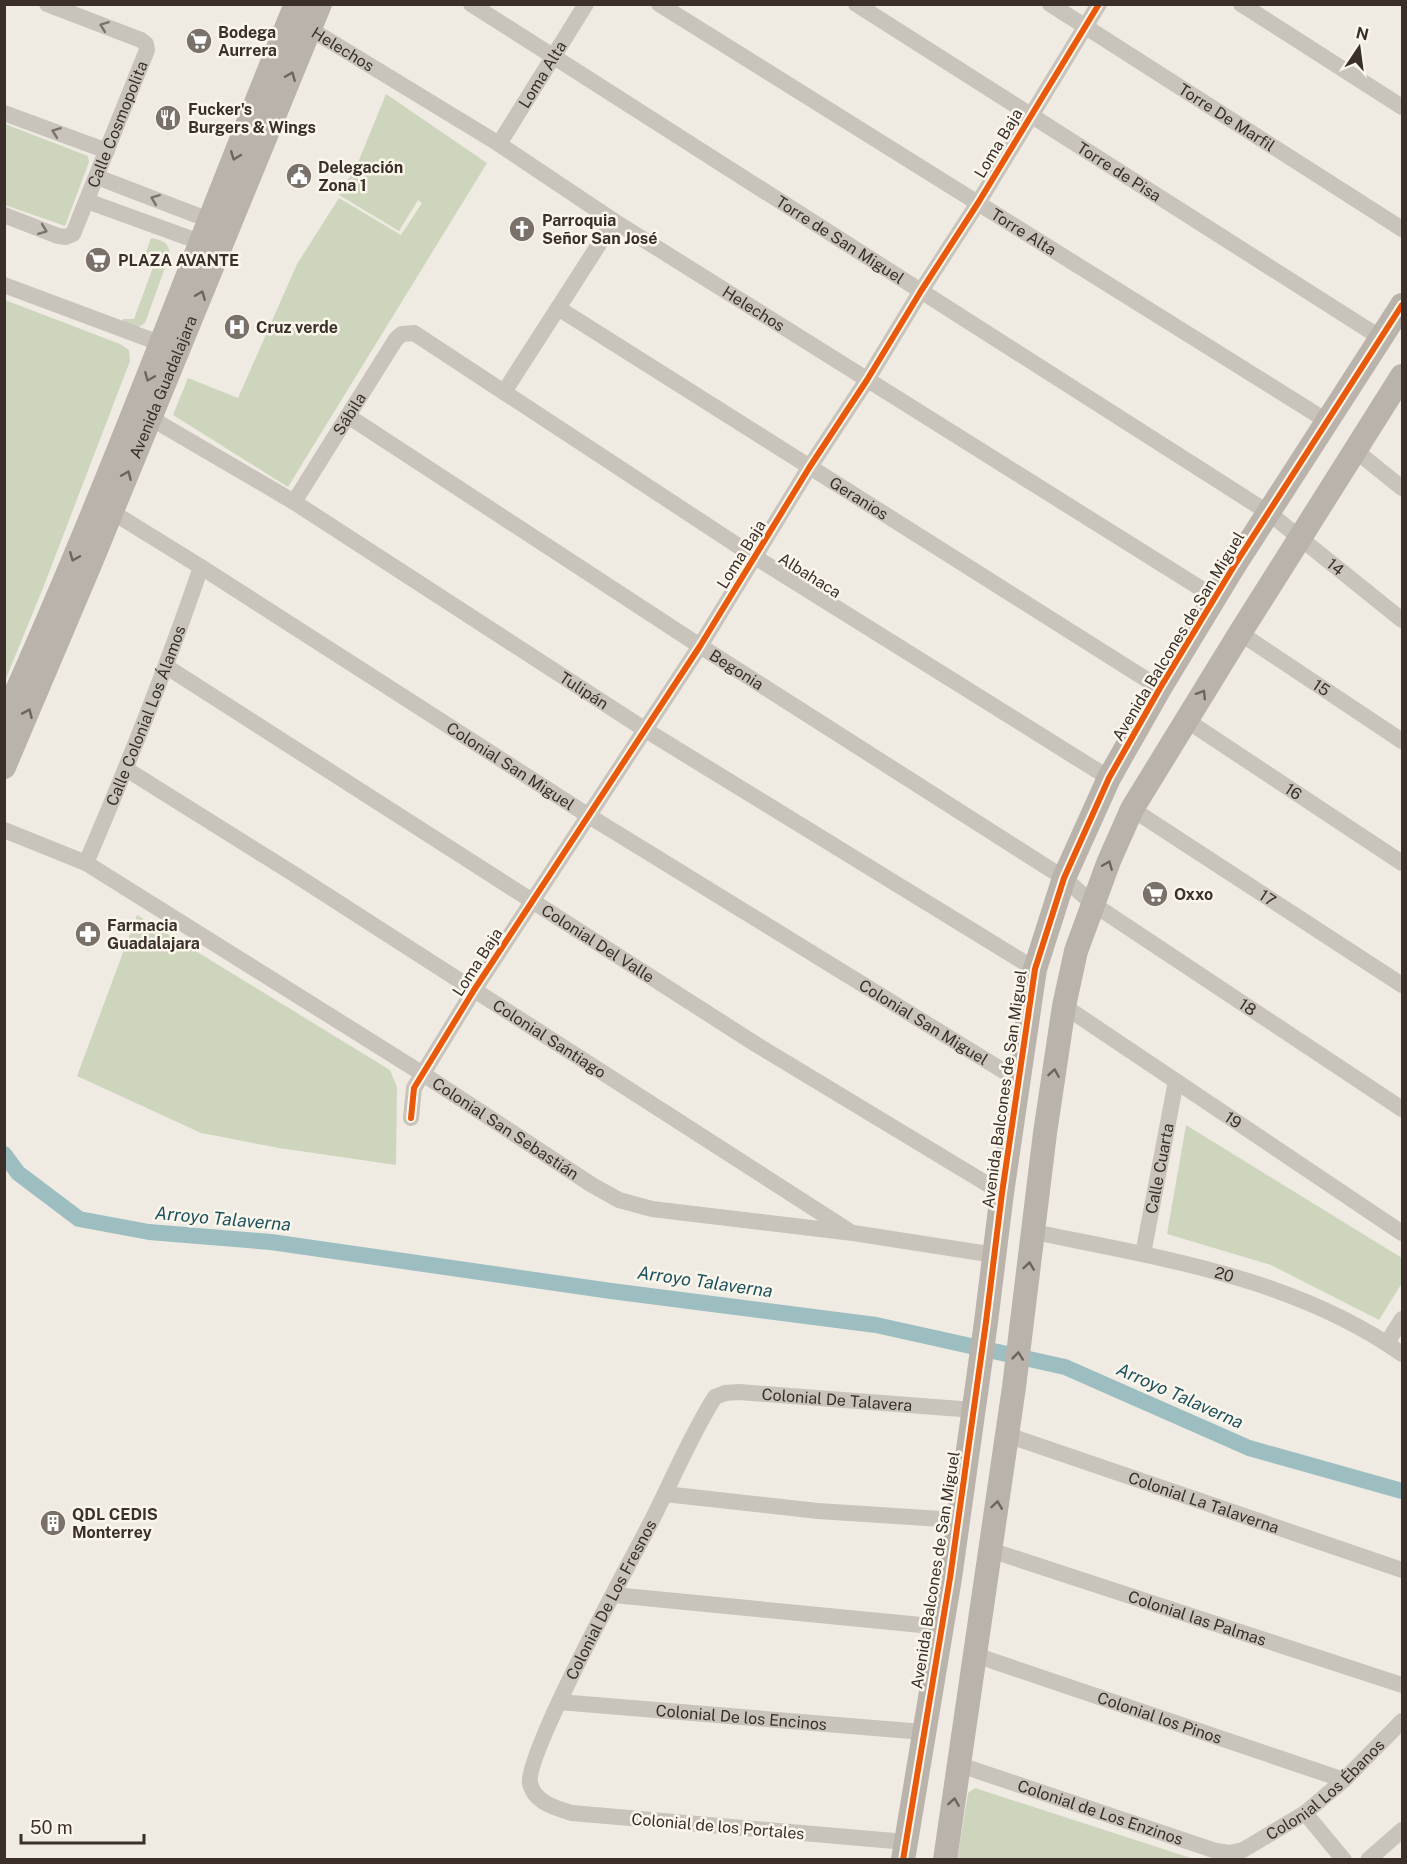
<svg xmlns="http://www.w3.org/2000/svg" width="1407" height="1864" font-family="'Public Sans',sans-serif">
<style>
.green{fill:#cdd6bc}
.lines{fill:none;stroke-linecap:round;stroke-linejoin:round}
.canal{stroke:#9dbec1;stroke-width:16}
.street{stroke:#c8c3bb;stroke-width:16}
.secondary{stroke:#b9b3ab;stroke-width:24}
.cycleway-casing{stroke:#fbf6eb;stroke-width:10}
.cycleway{stroke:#e8590c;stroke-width:6}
.oneway{stroke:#7a726b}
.oneway2{stroke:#6d645d}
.labels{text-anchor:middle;stroke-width:5;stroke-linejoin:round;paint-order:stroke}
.poi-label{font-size:16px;font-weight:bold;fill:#3a3029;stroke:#fbf6eb;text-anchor:start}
.street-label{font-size:16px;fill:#3a3029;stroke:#fbf6eb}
.water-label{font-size:18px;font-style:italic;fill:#1b515e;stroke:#fbf6eb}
</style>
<rect width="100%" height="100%" fill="#efebe3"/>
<path class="green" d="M386 94 487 163 288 487 173 415 188 378 238 398 297 264 339 198 401 235 422 203 418 200 399 231 339 195 357 165Z
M5 124 88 156 89 162 65 226 5 205Z
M151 238C162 240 169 242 170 254L145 323 137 328 122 326 123 319H134L156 259 145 255Z
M5 300 120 344 129 350 130 361 45 583 5 681Z
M137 915 390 1070 397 1087 396 1165 279 1148 201 1133 77 1076Z
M1186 1125 1402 1258V1283L1379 1320 1271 1265 1167 1234Z
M975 1788 1194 1859 957 1860 968 1793Z"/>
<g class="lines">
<path class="canal" d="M4 1154 18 1173 79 1219 149 1232 271 1242 611 1291 876 1325 1065 1367 1249 1448 1402 1491"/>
<g class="street">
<path id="s1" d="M471 4 1269 513 1402 620"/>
<path id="s2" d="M659 4 1327 421"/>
<path id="s3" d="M856 4 1381 338"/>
<path id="s4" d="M1050 4 1402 229"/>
<path d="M1241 4 1402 107"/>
<path id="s5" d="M302 24 499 144 614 221 1216 598"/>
<path d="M4 113 107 151"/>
<path id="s6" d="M499 144 586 4"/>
<path d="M97 177 209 220"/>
<path d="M87 201 200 242"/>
<path id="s7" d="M4 215 58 236 66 237 73 234 147 50 146 44 141 40 47 4"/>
<path d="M4 285 170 347"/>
<path id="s8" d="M558 308 1160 688"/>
<path d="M504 392 614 221"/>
<path id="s9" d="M142 413 294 502 644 729 1035 969"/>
<path id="s10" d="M348 416 700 646 1064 878 1093 904 1402 1109"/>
<path d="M1356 451 1402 488"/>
<path id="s11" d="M294 502 396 339 402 334 414 333 755 557 1109 778"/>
<path id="s12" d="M104 507 201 567 589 816 1018 1080"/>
<path id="s13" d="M1240 633 1402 741"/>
<path id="s14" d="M167 667 757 1045 1002 1193"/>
<path id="s15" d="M1186 720 1402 863"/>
<path id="s16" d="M126 769 297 876 849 1231"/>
<path id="s17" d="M1132 809 1402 985"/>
<path id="s18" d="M4 830 86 863 423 1074 592 1185 619 1200 652 1209 853 1233 995 1255"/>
<path id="s19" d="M86 863C128 765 167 667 201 567"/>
<path id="s20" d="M1064 1006 1402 1233"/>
<path d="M411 1118 414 1088 474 990 700 646 809 468 867 380 921 291 978 203 1099 4"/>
<path id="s21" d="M1034 1232C1160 1258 1295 1278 1402 1354"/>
<path id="s22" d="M1143 1254 1176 1081"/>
<path d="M1387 1343 1402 1319"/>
<path id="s23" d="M1007 1435 1402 1570"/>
<path d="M665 1494 818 1511 957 1520"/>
<path id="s24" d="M990 1550 1402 1685"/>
<path d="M614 1595 942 1627"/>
<path id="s25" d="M975 1655 1344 1780"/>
<path id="s26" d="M559 1702 923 1732"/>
<path id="s27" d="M960 1765 1216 1851 1230 1853 1243 1850 1305 1813 1344 1780 1402 1721"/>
<path d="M1305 1813 1344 1860"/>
<path id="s28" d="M906 1842 572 1813C555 1808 534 1802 530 1783 525 1755 631 1560 651 1522 672 1481 690 1436 715 1397L725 1393 739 1392 974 1410"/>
<path d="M1368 1860 1402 1830"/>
</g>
<g class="secondary">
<path d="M4 719C111 484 198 242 296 4"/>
<path id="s29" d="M4 767 91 562 320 4"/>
<path d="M903 1860 950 1578 986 1322 1002 1193 1035 969 1064 878 1109 778 1160 688 1234 566 1402 305"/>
<path d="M945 1860 1014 1387 1045 1133 1064 1006 1076 951 1109 861 1132 809 1240 633 1402 376"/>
</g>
<g class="cycleway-casing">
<path id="cycleway" d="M411 1118 414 1088 474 990 700 646 809 468 867 380 921 291 978 203 1099 4
M903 1860 950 1578 986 1322 1002 1193 1035 969 1064 878 1109 778 1160 688 1234 566 1402 305"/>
</g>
<use href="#cycleway" class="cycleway"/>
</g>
<defs><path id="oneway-chevron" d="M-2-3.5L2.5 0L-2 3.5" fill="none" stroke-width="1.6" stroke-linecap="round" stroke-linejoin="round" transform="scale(1.5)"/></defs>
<g class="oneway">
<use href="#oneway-chevron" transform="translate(104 26) rotate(-159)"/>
<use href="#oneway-chevron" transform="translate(56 132) rotate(-160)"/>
<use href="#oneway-chevron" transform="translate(155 199) rotate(-159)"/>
<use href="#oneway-chevron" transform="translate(43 230) rotate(21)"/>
</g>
<g class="oneway2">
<use href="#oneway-chevron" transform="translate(291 76) rotate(-68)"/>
<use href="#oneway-chevron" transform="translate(235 156) rotate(111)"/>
<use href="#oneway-chevron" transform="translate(201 295) rotate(-68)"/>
<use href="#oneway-chevron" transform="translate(149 377) rotate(112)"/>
<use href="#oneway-chevron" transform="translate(127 475) rotate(-67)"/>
<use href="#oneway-chevron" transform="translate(74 557) rotate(112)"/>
<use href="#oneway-chevron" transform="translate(1202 694) rotate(-58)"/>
<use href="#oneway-chevron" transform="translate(28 713) rotate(-66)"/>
<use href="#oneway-chevron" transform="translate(1108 865) rotate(-68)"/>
<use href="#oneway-chevron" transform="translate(1054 1073) rotate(-81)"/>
<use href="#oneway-chevron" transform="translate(1029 1266) rotate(-82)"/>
<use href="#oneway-chevron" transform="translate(1018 1356) rotate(-84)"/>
<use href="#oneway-chevron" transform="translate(997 1505) rotate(-82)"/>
<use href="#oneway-chevron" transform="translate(954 1802) rotate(-81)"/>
</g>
<defs>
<g id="supermarket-disc" transform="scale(1.35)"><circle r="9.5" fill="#79716a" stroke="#fbf6eb"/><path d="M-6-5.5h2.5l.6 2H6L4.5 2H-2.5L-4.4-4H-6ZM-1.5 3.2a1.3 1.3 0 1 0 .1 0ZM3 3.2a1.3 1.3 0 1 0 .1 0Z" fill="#fff"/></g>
<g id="restaurant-disc" transform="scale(1.35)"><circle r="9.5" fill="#79716a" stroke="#fbf6eb"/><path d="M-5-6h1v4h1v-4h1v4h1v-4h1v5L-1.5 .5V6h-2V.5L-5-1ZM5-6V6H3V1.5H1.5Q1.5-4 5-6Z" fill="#fff"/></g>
<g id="civic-disc" transform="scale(1.35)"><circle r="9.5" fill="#79716a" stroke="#fbf6eb"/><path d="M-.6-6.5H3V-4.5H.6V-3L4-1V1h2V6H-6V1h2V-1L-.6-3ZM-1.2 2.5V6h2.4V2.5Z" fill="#fff"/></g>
<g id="church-disc" transform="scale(1.35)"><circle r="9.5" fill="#79716a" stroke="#fbf6eb"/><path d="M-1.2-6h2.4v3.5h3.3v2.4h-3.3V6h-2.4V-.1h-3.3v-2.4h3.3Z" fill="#fff"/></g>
<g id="hospital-disc" transform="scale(1.35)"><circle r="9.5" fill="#79716a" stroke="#fbf6eb"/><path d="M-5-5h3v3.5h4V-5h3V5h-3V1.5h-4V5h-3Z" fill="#fff"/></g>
<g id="pharmacy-disc" transform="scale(1.35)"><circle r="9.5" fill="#79716a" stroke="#fbf6eb"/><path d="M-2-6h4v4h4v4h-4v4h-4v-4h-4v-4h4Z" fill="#fff"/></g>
<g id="building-disc" transform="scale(1.35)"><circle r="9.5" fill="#79716a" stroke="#fbf6eb"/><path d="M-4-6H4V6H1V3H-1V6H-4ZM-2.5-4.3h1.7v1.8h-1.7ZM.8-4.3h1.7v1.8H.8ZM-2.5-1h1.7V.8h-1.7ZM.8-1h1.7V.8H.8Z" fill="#fff"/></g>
</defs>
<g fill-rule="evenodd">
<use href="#supermarket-disc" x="199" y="41"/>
<use href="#restaurant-disc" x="168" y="118"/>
<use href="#civic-disc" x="299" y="176"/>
<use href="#church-disc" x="522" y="229"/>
<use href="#supermarket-disc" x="98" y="260"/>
<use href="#hospital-disc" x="237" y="327"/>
<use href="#supermarket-disc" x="1155" y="894"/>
<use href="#pharmacy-disc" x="88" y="934"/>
<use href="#building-disc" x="53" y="1523"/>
</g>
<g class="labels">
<g class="poi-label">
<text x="218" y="38">Bodega<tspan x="218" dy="18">Aurrera</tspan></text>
<text x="188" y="115">Fucker's<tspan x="188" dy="18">Burgers &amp; Wings</tspan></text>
<text x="318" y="173">Delegación<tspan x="318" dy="18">Zona 1</tspan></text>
<text x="542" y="226">Parroquia<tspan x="542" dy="18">Señor San José</tspan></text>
<text x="118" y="266">PLAZA AVANTE</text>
<text x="256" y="333">Cruz verde</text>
<text x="1174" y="900">Oxxo</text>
<text x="107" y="931">Farmacia<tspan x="107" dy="18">Guadalajara</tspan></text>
<text x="72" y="1520">QDL CEDIS<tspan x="72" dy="18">Monterrey</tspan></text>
</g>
<g class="street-label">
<text dy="6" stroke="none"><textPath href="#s5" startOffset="48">Helechos</textPath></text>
<text dy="6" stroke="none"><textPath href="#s6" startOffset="82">Loma Alta</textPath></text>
<text dy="6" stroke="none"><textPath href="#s4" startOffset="210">Torre De Marfil</textPath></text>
<text dy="6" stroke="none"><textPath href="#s7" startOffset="192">Calle Cosmopolita</textPath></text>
<text transform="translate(998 143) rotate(-59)" y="6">Loma Baja</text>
<text dy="6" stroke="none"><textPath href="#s3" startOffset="312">Torre de Pisa</textPath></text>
<text dy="6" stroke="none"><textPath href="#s2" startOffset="430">Torre Alta</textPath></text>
<text dy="6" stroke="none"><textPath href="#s1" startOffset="438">Torre de San Miguel</textPath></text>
<text dy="6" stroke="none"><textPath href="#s5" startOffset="534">Helechos</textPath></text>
<text dy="6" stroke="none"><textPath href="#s29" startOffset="412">Avenida Guadalajara</textPath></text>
<text dy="6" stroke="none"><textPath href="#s11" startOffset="104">Sábila</textPath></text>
<text dy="6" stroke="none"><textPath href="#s8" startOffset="356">Geranios</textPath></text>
<text transform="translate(741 554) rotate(-58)" y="6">Loma Baja</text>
<text dy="6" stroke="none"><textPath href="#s1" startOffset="1032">14</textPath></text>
<text transform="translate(810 575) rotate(32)" y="6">Albahaca</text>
<text transform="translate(1178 636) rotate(-59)" y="6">Avenida Balcones de San Miguel</text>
<text dy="6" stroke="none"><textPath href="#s10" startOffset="464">Begonia</textPath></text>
<text dy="6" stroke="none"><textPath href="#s13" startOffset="98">15</textPath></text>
<text dy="6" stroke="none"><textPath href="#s9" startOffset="522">Tulipán</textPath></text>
<text dy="6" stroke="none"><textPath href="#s19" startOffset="159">Calle Colonial Los Álamos</textPath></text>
<text dy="6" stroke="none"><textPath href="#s12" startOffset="482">Colonial San Miguel</textPath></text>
<text dy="6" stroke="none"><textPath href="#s15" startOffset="129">16</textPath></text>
<text dy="6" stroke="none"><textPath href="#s17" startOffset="162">17</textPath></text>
<text dy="6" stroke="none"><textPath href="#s14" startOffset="512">Colonial Del Valle</textPath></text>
<text transform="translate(477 962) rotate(-57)" y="6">Loma Baja</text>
<text dy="6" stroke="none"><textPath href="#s10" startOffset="1077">18</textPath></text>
<text dy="6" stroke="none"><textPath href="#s12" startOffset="968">Colonial San Miguel</textPath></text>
<text dy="6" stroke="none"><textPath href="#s16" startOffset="502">Colonial Santiago</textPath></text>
<text transform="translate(1004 1089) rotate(-82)" y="6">Avenida Balcones de San Miguel</text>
<text dy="6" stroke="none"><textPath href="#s20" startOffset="204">19</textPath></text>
<text dy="6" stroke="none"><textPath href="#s18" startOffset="585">Colonial San Sebastián</textPath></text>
<text dy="6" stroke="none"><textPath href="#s22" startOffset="87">Calle Cuarta</textPath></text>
<text dy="6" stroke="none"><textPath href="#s21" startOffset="195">20</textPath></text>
<text dy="6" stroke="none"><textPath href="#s28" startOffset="942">Colonial De Talavera</textPath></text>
<text dy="6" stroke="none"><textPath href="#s23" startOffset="208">Colonial La Talaverna</textPath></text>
<text transform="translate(935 1570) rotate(-81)" y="6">Avenida Balcones de San Miguel</text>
<text dy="6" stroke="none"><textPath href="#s28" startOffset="591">Colonial De Los Fresnos</textPath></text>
<text dy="6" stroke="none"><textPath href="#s24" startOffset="218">Colonial las Palmas</textPath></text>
<text dy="6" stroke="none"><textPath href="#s26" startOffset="183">Colonial De los Encinos</textPath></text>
<text dy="6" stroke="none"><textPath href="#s25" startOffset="195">Colonial los Pinos</textPath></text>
<text dy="6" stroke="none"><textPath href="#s27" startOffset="400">Colonial Los Ébanos</textPath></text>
<text dy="6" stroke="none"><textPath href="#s27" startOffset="148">Colonial de Los Enzinos</textPath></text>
<text transform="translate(718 1826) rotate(5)" y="6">Colonial de los Portales</text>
</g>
<g class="water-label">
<text transform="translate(223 1219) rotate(5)" y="6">Arroyo Talaverna</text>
<text transform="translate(705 1282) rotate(8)" y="6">Arroyo Talaverna</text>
<text transform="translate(1180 1396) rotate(24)" y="6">Arroyo Talaverna</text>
</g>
</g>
<rect width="1407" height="1864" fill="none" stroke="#3a3029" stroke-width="12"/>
<g transform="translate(1359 48) rotate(13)" stroke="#fbf6eb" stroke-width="4.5" paint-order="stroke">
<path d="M0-4.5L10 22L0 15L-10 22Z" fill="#3a3029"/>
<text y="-9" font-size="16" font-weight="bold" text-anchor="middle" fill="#3a3029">N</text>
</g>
<path d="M21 1834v9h123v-9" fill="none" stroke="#3a3029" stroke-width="3"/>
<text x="30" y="1834" font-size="18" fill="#3a3029" stroke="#fbf6eb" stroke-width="4.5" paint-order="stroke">50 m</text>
</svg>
